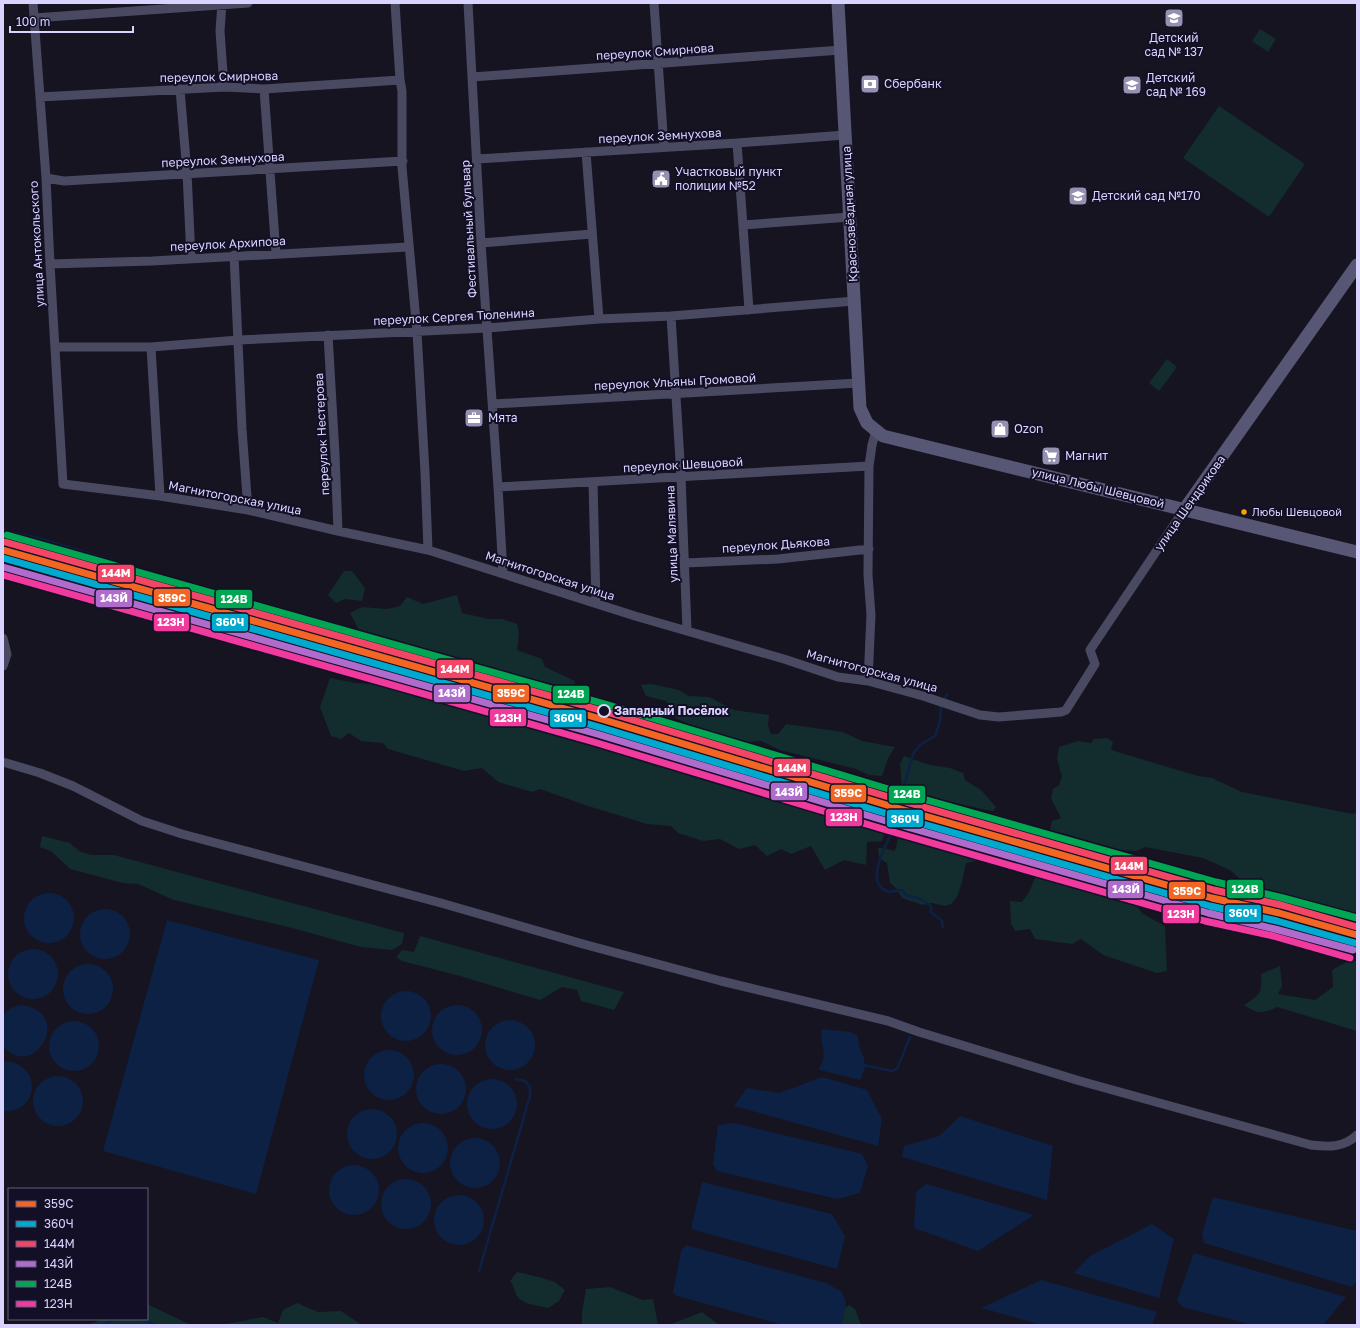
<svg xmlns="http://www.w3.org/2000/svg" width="1360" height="1328" font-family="'Golos Text',sans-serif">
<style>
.green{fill:#132c2d}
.water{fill:#0d2144}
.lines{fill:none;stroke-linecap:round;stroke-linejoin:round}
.stream{stroke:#0d2144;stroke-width:2.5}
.street{stroke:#4a4962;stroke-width:9}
.secondary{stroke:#575674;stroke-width:13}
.rail-casing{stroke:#43596b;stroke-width:4}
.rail{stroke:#130f26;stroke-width:2.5;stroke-dasharray:8;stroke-linecap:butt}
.rail-1-casing{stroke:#130f26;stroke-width:10}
.rail-2-casing{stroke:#130f26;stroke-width:10}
.rail-3-casing{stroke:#130f26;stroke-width:10}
.rail-4-casing{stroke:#130f26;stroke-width:10}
.rail-5-casing{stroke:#130f26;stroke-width:10}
.rail-6-casing{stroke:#130f26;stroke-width:10}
.rail-1{stroke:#f26522;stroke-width:7}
.rail-2{stroke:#00a9ce;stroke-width:7}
.rail-3{stroke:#f34667;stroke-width:7}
.rail-4{stroke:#b06ccc;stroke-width:7}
.rail-5{stroke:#00a651;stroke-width:7}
.rail-6{stroke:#f13a9d;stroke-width:7}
.bus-dot{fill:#f7a600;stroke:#130f26;stroke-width:1.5}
.stop-dot{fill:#130f26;stroke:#d9d4ff;stroke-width:2}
.labels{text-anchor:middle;stroke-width:4;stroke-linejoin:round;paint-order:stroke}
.bus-label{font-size:11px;fill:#d9d4ff;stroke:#130f26;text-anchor:start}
.poi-label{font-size:12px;fill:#d9d4ff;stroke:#130f26;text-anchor:start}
.street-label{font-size:12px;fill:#d9d4ff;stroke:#130f26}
.stop-label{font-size:12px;font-weight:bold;fill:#d9d4ff;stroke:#130f26;text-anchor:start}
.line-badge{stroke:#130f26;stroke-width:1.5}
.badge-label{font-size:11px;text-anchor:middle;font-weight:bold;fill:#fff}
</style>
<rect width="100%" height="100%" fill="#161421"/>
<path class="green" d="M1260 29 1276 39 1268 52 1252 41Z
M1219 106 1305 164 1269 217 1183 158Z
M1167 359 1177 367 1159 391 1149 383Z
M344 571H352L365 588 362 601 345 599 336 603 328 595Z
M457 595 462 613 489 619H502L517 624 519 634 517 650 542 659 545 667 575 681 573 689 563 688 550 683 502 673 473 661 462 664 443 654H430L417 647 359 630 350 613 362 607 387 609 400 606 407 597 423 604Z
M330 678 355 683 400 686 863 818 885 832 882 841 867 842 866 865 844 860 825 870 811 846 791 854 781 849 767 856 755 845 739 849 720 839 703 841 678 833 671 826 647 824 585 805 540 789 532 792 498 782 482 768 464 771 388 749 383 743 361 741 349 733 341 739 331 736 320 707Z
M651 684 679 690 689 696 709 697 734 710 769 715 768 725 771 734H778L786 724 843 732 862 741 895 747 888 758 882 776 869 775 856 769 780 750 761 741 749 742 698 728 677 719 666 701 646 696 641 685Z
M1107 738 1113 742 1111 750 1198 776 1212 778 1242 792 1353 814 1357 812V914L1320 906 1245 883 1230 870 1203 858 1145 847 1136 851 1120 850 1050 830 1052 821 1061 818 1051 798 1053 789 1059 785 1062 777 1057 759 1059 747 1078 741 1091 743 1094 739Z
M904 756 930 765 950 768 963 773 965 780 981 790 996 807 993 811 987 810 947 801 902 789 900 764Z
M907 830 940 836 978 850 980 857 976 861 966 863 962 882 957 897 951 904 946 906 931 903 923 905 902 898 897 889 890 883 887 863 879 858 878 848H884L894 851 896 848 898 837Z
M42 836 70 843 79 851 91 855H114L404 933 402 944 392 950 361 947 292 928 174 900 138 884 123 883 70 869 52 852 40 847Z
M1040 867 1123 888 1143 914 1165 926 1167 971 1157 973 1103 955 1081 939 1072 944 1035 939 1030 929 1015 931 1011 924 1010 901 1022 902 1029 892Z
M420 936 624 992 614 1010 581 1001 577 990 562 987 540 1000 460 976 402 961 396 957 402 950 414 952Z
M1350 960 1357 961V1031L1277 1007C1262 1014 1257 1014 1244 1005 1260 995 1262 994 1261 974L1280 966 1282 986 1278 994 1315 1000 1333 987 1332 970Z
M517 1272 539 1277 555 1282 565 1290 559 1301 548 1308C537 1305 523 1305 517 1296 514 1291 514 1285 510 1281Z
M610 1287 643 1300 653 1299 658 1325H582V1312L586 1289Z
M297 1303 318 1312 341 1311 362 1325H87L103 1319H147V1304L191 1325H221L263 1317 278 1323 283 1310Z
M849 1305 855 1309 861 1325H840L839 1312Z
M702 1312 719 1325H669Z"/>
<path class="water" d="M24 918a25 25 0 1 1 50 0a25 25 0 1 1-50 0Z
M80 934a25 25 0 1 1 50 0a25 25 0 1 1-50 0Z
M167 920 319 960 256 1194 103 1151Z
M8 974a25 25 0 1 1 50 0a25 25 0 1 1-50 0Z
M63 989a25 25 0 1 1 50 0a25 25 0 1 1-50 0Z
M381 1016a25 25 0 1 1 50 0a25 25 0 1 1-50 0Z
M432 1030a25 25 0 1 1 50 0a25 25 0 1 1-50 0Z
M21 1005C76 1012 33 1083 3 1046V1015L11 1008Z
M485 1045a25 25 0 1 1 50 0a25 25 0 1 1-50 0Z
M49 1046a25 25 0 1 1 50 0a25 25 0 1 1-50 0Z
M822 1029 850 1032 858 1036 859 1046 864 1058 865 1068 860 1080 820 1070 819 1068C829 1055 819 1044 822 1029Z
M364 1075a25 25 0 1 1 50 0a25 25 0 1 1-50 0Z
M6 1061C43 1065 39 1114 3 1111V1062Z
M416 1089a25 25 0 1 1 50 0a25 25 0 1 1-50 0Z
M33 1101a25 25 0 1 1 50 0a25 25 0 1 1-50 0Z
M822 1077 867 1090 882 1119 878 1146 734 1106 747 1088 779 1093Z
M467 1104a25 25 0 1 1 50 0a25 25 0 1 1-50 0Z
M347 1134a25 25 0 1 1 50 0a25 25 0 1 1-50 0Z
M960 1116 1053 1146 1047 1200 902 1157 904 1146 939 1136Z
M734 1123 862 1154 868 1166 860 1193 837 1199 717 1171 713 1164 718 1125Z
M398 1148a25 25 0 1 1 50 0a25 25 0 1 1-50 0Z
M450 1163a25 25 0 1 1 50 0a25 25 0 1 1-50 0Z
M329 1190a25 25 0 1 1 50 0a25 25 0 1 1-50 0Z
M381 1204a25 25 0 1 1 50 0a25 25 0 1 1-50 0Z
M702 1182 832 1214 845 1236 837 1269 691 1229Z
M926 1184 1034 1215 978 1251 914 1228 916 1192Z
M434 1220a25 25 0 1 1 50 0a25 25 0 1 1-50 0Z
M1213 1197 1357 1231V1280L1352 1287 1204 1243 1202 1234Z
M1152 1224 1174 1239 1159 1298 1073 1273 1090 1256Z
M686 1245 826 1283 841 1291 846 1302 842 1325H783L677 1296 673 1293 681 1251Z
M1194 1253 1346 1297 1323 1325H1253L1182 1307 1177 1300Z
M1041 1280 1157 1312 1152 1325H1042L981 1308Z"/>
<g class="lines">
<path class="stream" d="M3 530 45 540 136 568 161 580 225 592
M944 701 947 694
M941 705 940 721 935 736 920 745 913 754 890 836 882 853 877 870V881L882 889 889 892 902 890 907 896C916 895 924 901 931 906V912L942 921 943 927
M863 1065 892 1071 897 1069 910 1037
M479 1271 530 1096V1087L525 1081 516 1079
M142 1319 155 1325
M104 1325 114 1319"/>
<path class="street" d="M33 3 46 178 50 264 63 484 160 496 248 510 338 531 428 550 635 616 784 659 838 677 868 681 923 696 980 715 999 717 1061 712 1066 710 1095 664 1090 650 1184 510
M222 3 220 31 224 87
M395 3 400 80 402 91V167L417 332 425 472 428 550
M468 3 481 243 498 487 503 573
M654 3 664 147
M34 18 248 3
M472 77 841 50
M180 89 187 173 191 258
M264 89 276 254
M40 97 224 87 264 89 400 80
M737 143 749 310
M586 152 599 319
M477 159 737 143 845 135
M46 178 64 181 403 161
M743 225 850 217
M481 243 592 234
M234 255 242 429 248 510
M50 264 152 261 408 247
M671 316 681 477 687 630
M328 335 335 454 338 531
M55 347H151L239 340 487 328 599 319 671 316 855 301
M151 347 160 496
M493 404 858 383
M593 482 596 603
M498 487 869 466
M685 563 778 559 869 549
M3 638 7 654 3 666
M868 681 871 615 868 575 869 466 872 445 876 431
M3 762 40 773 73 786 142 821 182 834 441 903 583 944 721 981 888 1021 919 1032 1080 1081 1311 1145C1328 1147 1344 1148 1357 1135"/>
<path class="secondary" d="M838 3 860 408 867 423 883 436 1357 552
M1184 510 1357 265"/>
<g class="rail-casing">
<path id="rail" d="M1155 868 1301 908 1357 919"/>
</g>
<use href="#rail" class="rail"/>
<g class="rail-1-casing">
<path id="rail-1" d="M3 550 601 719 890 806 1212 898 1279 913 1357 935"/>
</g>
<g class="rail-2-casing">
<path id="rail-2" d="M3 558 599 727 888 814 1210 906 1277 921 1355 943"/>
</g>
<g class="rail-3-casing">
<path id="rail-3" d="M5 542 603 711 892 798 1214 890 1281 905 1357 927"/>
</g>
<g class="rail-4-casing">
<path id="rail-4" d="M3 567 597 734 886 821 1208 913 1275 929 1353 950"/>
</g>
<g class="rail-5-casing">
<path id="rail-5" d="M7 535 605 704 895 791 1216 882 1283 898 1357 918"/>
</g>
<g class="rail-6-casing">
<path id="rail-6" d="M3 575 594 742 883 829 1205 921 1273 936 1350 958"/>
</g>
<use href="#rail-1" class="rail-1"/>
<use href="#rail-2" class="rail-2"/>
<use href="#rail-3" class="rail-3"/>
<use href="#rail-4" class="rail-4"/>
<use href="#rail-5" class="rail-5"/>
<use href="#rail-6" class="rail-6"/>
</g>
<defs>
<g id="school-square" transform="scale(1)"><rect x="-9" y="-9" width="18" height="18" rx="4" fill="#9591b1" stroke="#130f26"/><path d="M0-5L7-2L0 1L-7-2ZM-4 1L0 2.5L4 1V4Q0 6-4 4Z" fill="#fff"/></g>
<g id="bank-square" transform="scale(1)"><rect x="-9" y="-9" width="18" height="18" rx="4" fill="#9591b1" stroke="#130f26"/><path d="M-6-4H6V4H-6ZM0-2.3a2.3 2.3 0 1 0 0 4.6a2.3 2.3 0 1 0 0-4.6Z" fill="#fff"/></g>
<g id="civic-square" transform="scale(1)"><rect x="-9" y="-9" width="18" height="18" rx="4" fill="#9591b1" stroke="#130f26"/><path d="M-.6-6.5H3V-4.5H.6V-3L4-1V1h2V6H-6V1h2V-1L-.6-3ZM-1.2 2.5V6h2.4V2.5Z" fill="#fff"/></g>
<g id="office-square" transform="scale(1)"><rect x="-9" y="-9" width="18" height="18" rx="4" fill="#9591b1" stroke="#130f26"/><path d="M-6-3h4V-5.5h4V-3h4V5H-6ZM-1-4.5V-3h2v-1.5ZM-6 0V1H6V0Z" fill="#fff"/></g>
<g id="shop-square" transform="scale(1)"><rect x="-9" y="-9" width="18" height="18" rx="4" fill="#9591b1" stroke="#130f26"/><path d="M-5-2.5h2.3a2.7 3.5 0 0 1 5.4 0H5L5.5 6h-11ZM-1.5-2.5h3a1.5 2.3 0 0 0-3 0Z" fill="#fff"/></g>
<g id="supermarket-square" transform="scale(1)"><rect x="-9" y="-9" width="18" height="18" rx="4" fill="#9591b1" stroke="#130f26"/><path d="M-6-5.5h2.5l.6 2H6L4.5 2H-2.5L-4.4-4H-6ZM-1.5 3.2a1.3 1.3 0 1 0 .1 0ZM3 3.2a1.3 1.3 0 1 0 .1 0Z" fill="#fff"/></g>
</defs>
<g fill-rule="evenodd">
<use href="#school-square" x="1174" y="18"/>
<use href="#bank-square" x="870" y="84"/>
<use href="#school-square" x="1132" y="85"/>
<use href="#civic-square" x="661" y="179"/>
<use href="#school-square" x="1078" y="196"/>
<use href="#office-square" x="474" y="418"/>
<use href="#shop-square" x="1000" y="429"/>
<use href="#supermarket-square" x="1051" y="456"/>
</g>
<circle class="bus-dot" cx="1244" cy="512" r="3.5"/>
<circle class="stop-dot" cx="604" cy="711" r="6"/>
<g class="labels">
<g class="bus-label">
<text x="1252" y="516">Любы Шевцовой</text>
</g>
<g class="poi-label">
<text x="1174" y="42" text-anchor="middle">Детский<tspan x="1174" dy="14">сад № 137</tspan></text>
<text x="1146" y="82">Детский<tspan x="1146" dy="14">сад № 169</tspan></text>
<text x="884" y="88">Сбербанк</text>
<text x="675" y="176">Участковый пункт<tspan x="675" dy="14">полиции №52</tspan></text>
<text x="1092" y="200">Детский сад №170</text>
<text x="488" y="422">Мята</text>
<text x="1014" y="433">Ozon</text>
<text x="1065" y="460">Магнит</text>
</g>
<g class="street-label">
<text transform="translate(655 52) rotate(-4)" y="4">переулок Смирнова</text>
<text transform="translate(219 77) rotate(-1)" y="4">переулок Смирнова</text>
<text transform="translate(660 136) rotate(-3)" y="4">переулок Земнухова</text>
<text transform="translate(223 160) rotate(-3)" y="4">переулок Земнухова</text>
<text transform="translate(850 214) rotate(-93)" y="4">Краснозвёздная улица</text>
<text transform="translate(469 229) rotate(-93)" y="4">Фестивальный бульвар</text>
<text transform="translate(37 244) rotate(-93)" y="4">улица Антокольского</text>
<text transform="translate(228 244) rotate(-3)" y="4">переулок Архипова</text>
<text transform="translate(454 317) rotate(-3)" y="4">переулок Сергея Тюленина</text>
<text transform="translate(675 382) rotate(-3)" y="4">переулок Ульяны Громовой</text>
<text transform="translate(322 434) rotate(-93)" y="4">переулок Нестерова</text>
<text transform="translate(683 465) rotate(-3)" y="4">переулок Шевцовой</text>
<text transform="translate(1098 488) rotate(14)" y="4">улица Любы Шевцовой</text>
<text transform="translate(235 498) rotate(11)" y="4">Магнитогорская улица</text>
<text transform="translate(1190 503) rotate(-55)" y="4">улица Шендрикова</text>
<text transform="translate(672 534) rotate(-92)" y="4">улица Малявина</text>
<text transform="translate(776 545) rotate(-4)" y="4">переулок Дьякова</text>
<text transform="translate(550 576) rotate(18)" y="4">Магнитогорская улица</text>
<text transform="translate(872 671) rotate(15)" y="4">Магнитогорская улица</text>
</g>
<g class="stop-label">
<text x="614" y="715">Западный Посёлок</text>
</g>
</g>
<g class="line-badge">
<rect x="97" y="564" width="38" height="19" rx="4" fill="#f34667"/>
<rect x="153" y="588" width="38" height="19" rx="4" fill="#f26522"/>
<rect x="95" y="589" width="38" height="19" rx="4" fill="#b06ccc"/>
<rect x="215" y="589" width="38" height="20" rx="4" fill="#00a651"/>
<rect x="211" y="613" width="38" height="19" rx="4" fill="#00a9ce"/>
<rect x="153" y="613" width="37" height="19" rx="4" fill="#f13a9d"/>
<rect x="436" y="659" width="38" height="20" rx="4" fill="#f34667"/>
<rect x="433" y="684" width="38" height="19" rx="4" fill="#b06ccc"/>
<rect x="492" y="684" width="38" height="19" rx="4" fill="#f26522"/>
<rect x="552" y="685" width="38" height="19" rx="4" fill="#00a651"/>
<rect x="489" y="708" width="38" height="19" rx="4" fill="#f13a9d"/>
<rect x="549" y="709" width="38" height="19" rx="4" fill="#00a9ce"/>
<rect x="773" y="758" width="38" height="19" rx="4" fill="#f34667"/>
<rect x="770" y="782" width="38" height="19" rx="4" fill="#b06ccc"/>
<rect x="830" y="784" width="37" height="19" rx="4" fill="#f26522"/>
<rect x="888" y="785" width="38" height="19" rx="4" fill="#00a651"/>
<rect x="825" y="808" width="38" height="19" rx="4" fill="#f13a9d"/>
<rect x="886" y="809" width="38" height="19" rx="4" fill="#00a9ce"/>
<rect x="1110" y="856" width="38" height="19" rx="4" fill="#f34667"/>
<rect x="1226" y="879" width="38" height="20" rx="4" fill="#00a651"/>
<rect x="1107" y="880" width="37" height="19" rx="4" fill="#b06ccc"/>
<rect x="1168" y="881" width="38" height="19" rx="4" fill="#f26522"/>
<rect x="1224" y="904" width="38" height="19" rx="4" fill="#00a9ce"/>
<rect x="1162" y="904" width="38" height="20" rx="4" fill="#f13a9d"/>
</g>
<g class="badge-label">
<text x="116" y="577">144М</text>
<text x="172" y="602">359С</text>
<text x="114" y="602">143Й</text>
<text x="234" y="603">124В</text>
<text x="230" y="626">360Ч</text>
<text x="171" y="626">123Н</text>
<text x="455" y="673">144М</text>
<text x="452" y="697">143Й</text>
<text x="511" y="697">359С</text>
<text x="571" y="698">124В</text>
<text x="508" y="722">123Н</text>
<text x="568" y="722">360Ч</text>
<text x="792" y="772">144М</text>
<text x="789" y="796">143Й</text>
<text x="848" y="797">359С</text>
<text x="907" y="798">124В</text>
<text x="844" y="821">123Н</text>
<text x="905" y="823">360Ч</text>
<text x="1129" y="870">144М</text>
<text x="1245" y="893">124В</text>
<text x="1126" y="893">143Й</text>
<text x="1187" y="895">359С</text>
<text x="1243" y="917">360Ч</text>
<text x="1181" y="918">123Н</text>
</g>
<rect width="1360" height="1328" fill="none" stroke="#d9d4ff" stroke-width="8"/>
<rect x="8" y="1188" width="140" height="132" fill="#130f26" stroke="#625e7d"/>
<rect x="16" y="1201" width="20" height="6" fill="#f26522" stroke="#625e7d"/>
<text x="44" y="1208" font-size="12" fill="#d9d4ff">359С</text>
<rect x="16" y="1221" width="20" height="6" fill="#00a9ce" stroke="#625e7d"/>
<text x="44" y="1228" font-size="12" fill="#d9d4ff">360Ч</text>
<rect x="16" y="1241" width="20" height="6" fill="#f34667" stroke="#625e7d"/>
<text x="44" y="1248" font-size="12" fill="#d9d4ff">144М</text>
<rect x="16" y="1261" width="20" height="6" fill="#b06ccc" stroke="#625e7d"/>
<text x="44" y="1268" font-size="12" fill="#d9d4ff">143Й</text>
<rect x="16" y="1281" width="20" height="6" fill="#00a651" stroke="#625e7d"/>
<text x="44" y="1288" font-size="12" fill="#d9d4ff">124В</text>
<rect x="16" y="1301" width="20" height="6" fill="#f13a9d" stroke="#625e7d"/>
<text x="44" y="1308" font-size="12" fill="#d9d4ff">123Н</text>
<path d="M10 26v6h123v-6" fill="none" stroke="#d9d4ff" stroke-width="2"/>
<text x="16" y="26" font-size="12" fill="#d9d4ff" stroke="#130f26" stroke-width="3" paint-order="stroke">100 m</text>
</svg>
